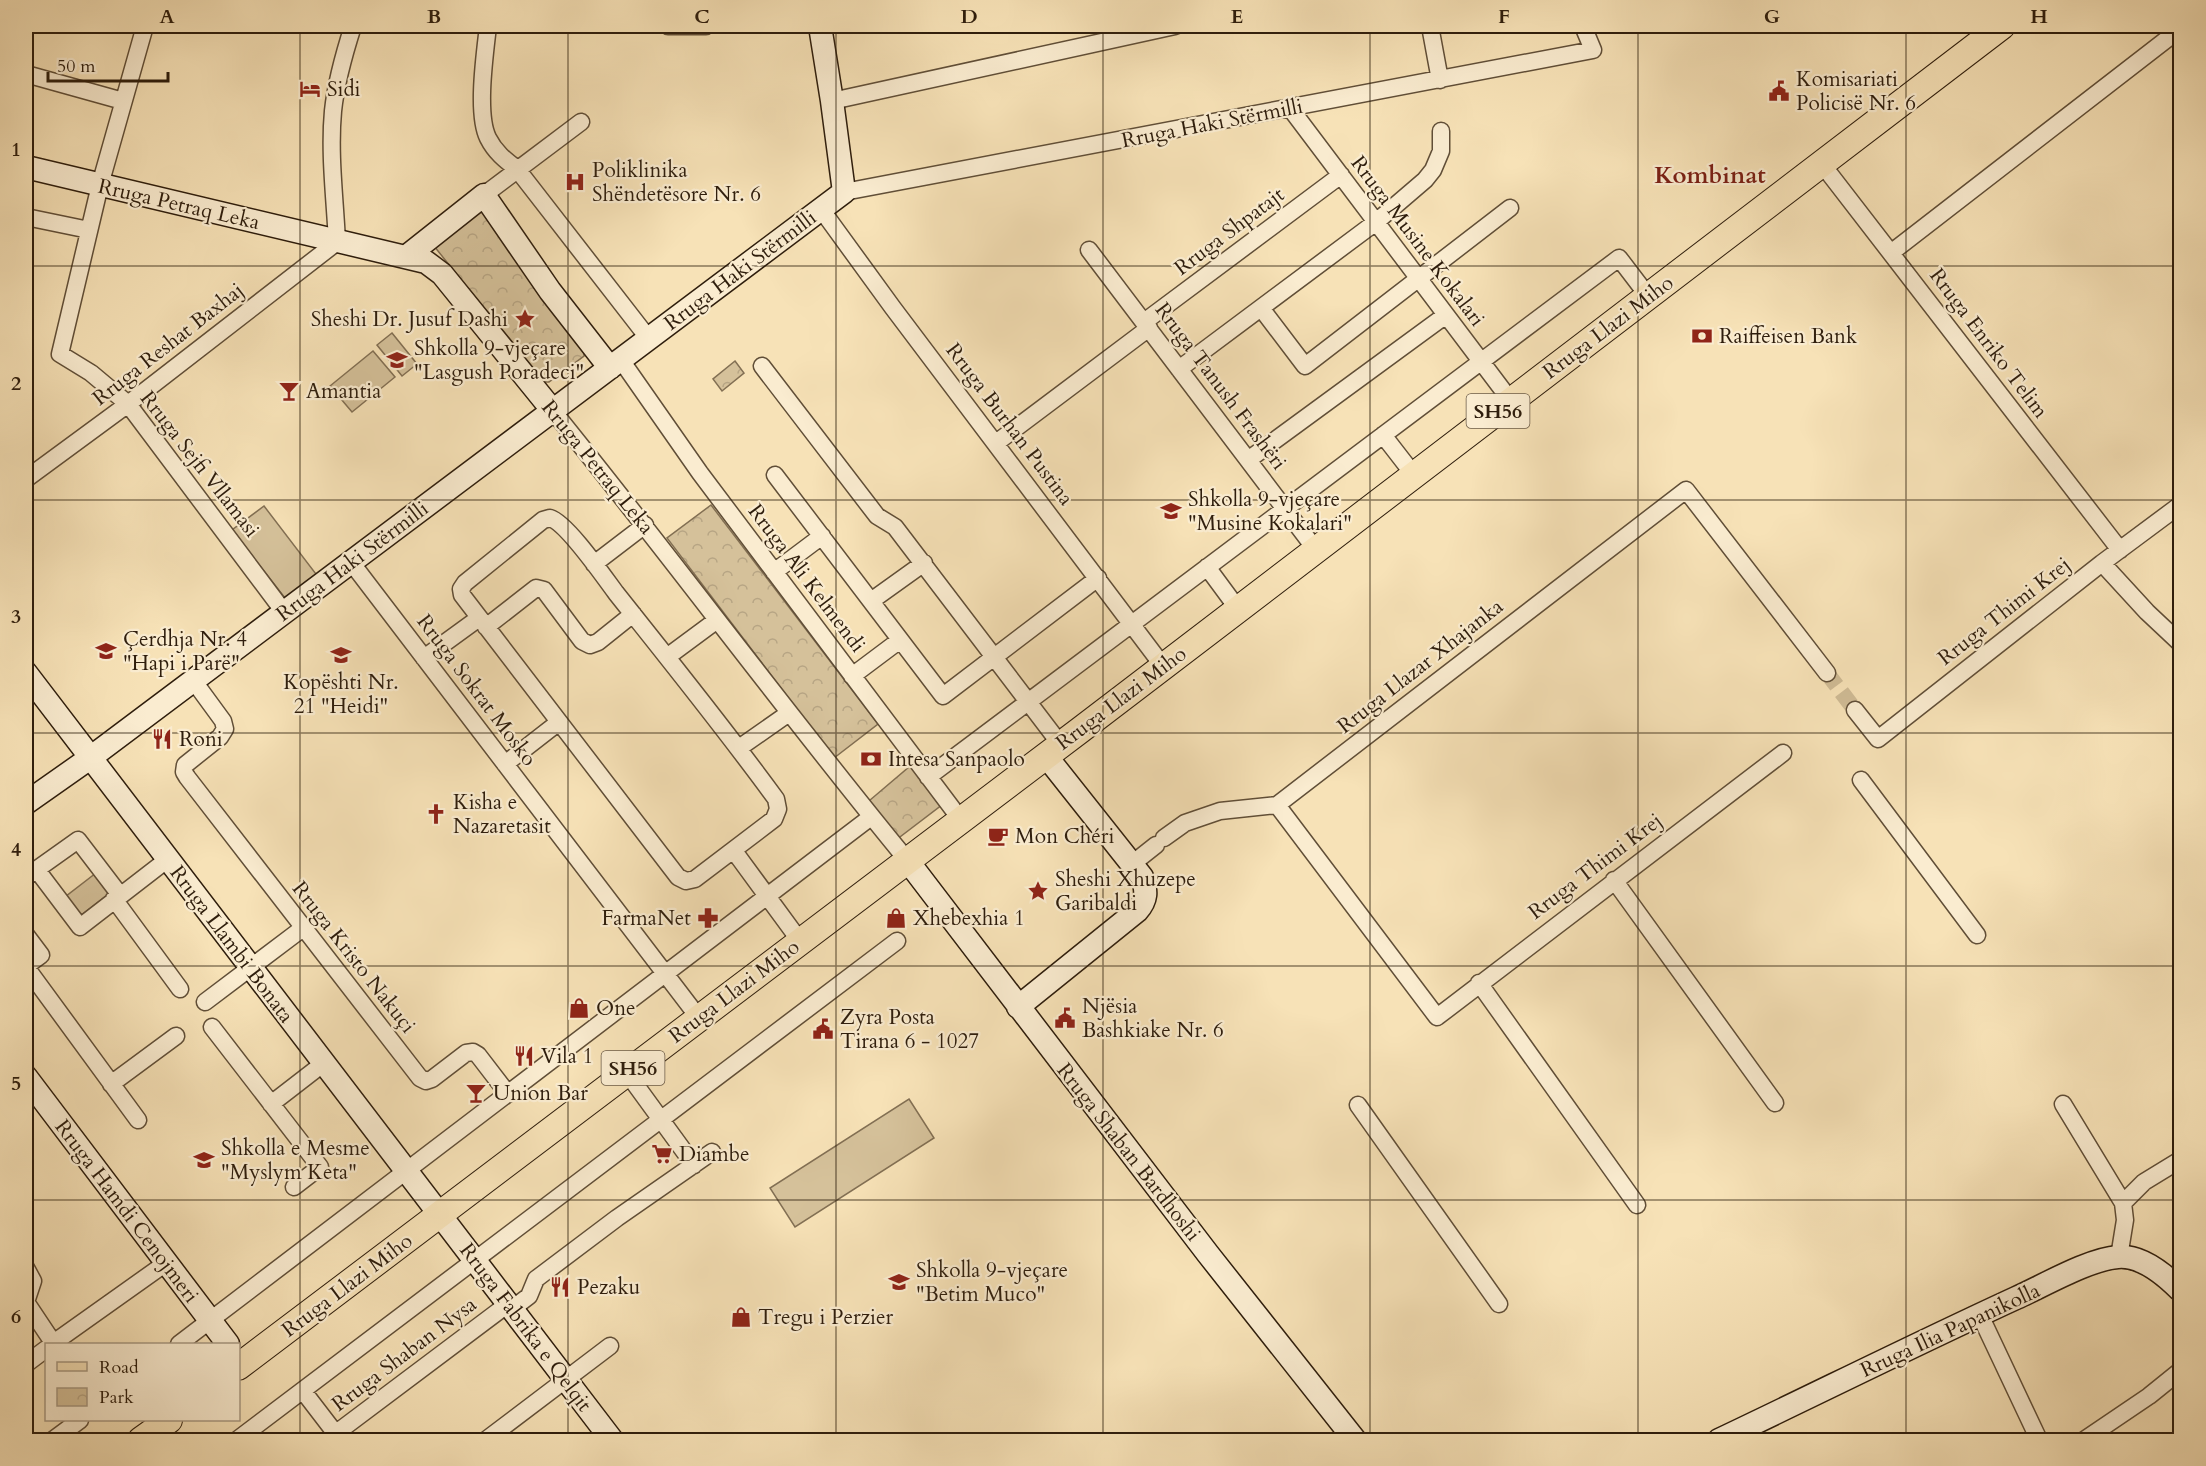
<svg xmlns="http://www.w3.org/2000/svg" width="2206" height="1466" font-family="Cardo,serif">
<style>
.park{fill:url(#park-crowns);stroke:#826f53;stroke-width:1.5}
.pitch{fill:#d5c19a;stroke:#826f53;stroke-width:1.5}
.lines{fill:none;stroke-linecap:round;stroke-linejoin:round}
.street-tunnel{stroke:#cfbb95;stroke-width:16;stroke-dasharray:16 8;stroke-linecap:butt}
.street-casing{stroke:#604e37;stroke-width:19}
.secondary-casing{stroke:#2e1d0c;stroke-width:25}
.primary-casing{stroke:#2e1d0c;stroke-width:28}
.street{stroke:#faecd0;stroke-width:16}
.secondary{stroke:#faecd0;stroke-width:22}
.primary{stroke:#f7e2b7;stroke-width:26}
.grid{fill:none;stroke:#2e1d0c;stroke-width:1.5;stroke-opacity:0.55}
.labels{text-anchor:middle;stroke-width:4.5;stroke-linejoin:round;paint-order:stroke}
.shield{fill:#faecd0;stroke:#6b5b47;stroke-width:1.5}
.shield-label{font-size:20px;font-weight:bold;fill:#2e1d0c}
.poi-label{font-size:21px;fill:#2e1d0c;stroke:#faecd0;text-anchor:start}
.street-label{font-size:21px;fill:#2e1d0c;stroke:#faecd0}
.quarter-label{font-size:24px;font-weight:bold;fill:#7a1f14;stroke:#faecd0}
.neatline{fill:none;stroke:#2e1d0c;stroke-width:2}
.grid-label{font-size:20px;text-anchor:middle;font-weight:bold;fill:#2e1d0c}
</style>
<defs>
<pattern id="park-crowns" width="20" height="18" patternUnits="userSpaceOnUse" patternTransform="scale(1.5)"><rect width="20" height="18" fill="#d5c19a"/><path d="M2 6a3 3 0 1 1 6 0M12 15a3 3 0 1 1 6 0" fill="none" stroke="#b7a584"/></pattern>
</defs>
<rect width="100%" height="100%" fill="#f7e2b7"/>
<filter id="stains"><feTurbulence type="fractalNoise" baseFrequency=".00333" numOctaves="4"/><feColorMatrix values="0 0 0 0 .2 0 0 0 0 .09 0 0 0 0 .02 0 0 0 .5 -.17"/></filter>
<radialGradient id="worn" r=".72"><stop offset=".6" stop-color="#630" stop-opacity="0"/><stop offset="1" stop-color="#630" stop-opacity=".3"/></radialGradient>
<path class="park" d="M482 205 584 350V356L549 382H543L434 246Z
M735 361 744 373 722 391 713 379Z
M711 505 878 724 834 758 667 538Z
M916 761 947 801 892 843 863 806Z"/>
<path class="pitch" d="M392 333 417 364 402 376 377 345Z
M373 351 395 377 352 412 330 386Z
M264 506 316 574 285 598 232 530Z
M96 873 111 892 80 916 65 897Z
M909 1099 934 1138 795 1227 770 1188Z"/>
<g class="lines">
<path class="street-tunnel" d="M1827 673 1855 710"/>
<g class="street-casing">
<path id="street" d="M145 26 100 185 60 354 91 373 128 404 284 612
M488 26C485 53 476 114 488 138 495 152 505 160 517 169L649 339
M668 26H706
M1430 26 1440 80
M26 74 123 101
M832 101 1175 26
M1290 108 1511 401
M1822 164 2120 550
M844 192 1593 50 1583 26
M484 195 581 122
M821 209 893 308 1163 666
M26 217 89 230
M1089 250 1316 550
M1892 252 2180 29
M1261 308 1305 366 1510 208
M1144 322 1341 175
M621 360 700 473 961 820
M762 366 877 516 895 527 1061 745
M1179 369 1376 222 1425 180 1433 170 1441 151V131
M553 411C673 559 786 713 907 860
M1383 435 1414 475
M996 443 1149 328
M1248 460 1446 315
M775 475 943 696 1098 578
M26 479 128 404 337 242C335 199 329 154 333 111 336 82 344 54 353 26
M550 518C567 523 604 577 616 593 670 661 725 729 776 799L778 809 774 819 695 879 686 881 678 877 462 595 461 589 465 583 543 520Z
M351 562 699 1018
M2102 563 2147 612 2180 643
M594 564 645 525
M1207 567 1238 609
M774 572 822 536
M871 601 924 563
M486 627 536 588 544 590 582 641 590 645 598 642 633 614
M667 657 717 620
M424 658 479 618
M852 676 900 640
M193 680 223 721 225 729 220 737 185 765 184 772 187 777 420 1078 426 1081 432 1079 466 1053 473 1052 478 1055 508 1094
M1855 710 1878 739 2102 563 2180 505
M739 748 789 713
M505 764 559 722
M928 777 1619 258 1648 296
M1861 780 1977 935
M1277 805 1437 1017 1783 753
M1164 838 1185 823 1220 811 1277 805 1686 490 1827 673
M734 851 800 941
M1132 864 1156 845
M37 870 80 927 168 859
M26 877 78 840 120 895
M1614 880 1775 1103
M114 899 180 989
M26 935 41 955 26 966
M26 967 138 1120
M1479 983 1637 1205
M205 1002 303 928
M212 1027 320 1167 294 1187
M627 1073 694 1165
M111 1084 176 1036
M271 1104 324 1063
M2063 1104 2123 1203 2125 1220 2119 1257
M1358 1105 1499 1304
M2123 1203 2144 1182 2180 1160
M26 1268 33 1281 26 1302 54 1344
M512 1309 529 1296 536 1279 617 1218 712 1152
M1980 1315 2039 1440
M52 1344 166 1263
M179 1344 871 817
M26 1364 46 1349
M303 1391 336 1434
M53 1440 80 1420
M237 1440 897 941
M327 1440 508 1304
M486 1440 610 1346
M2084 1440 2149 1396 2180 1371"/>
</g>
<g class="secondary-casing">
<path id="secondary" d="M26 167 426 262 442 274 553 411
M407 256 484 195 550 291 610 368
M26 673 612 1440
M26 803 90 758 844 192 832 101 820 26
M907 860 1208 1254 1355 1440
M1018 1007 1137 911C1147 900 1147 891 1142 877L1046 756
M26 1077 228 1344
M1719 1440C1818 1393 1916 1344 2016 1298 2043 1286 2089 1259 2118 1257 2141 1255 2165 1275 2180 1290"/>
</g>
<g class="primary-casing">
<path id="primary" d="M238 1367 1079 731 2002 26
M141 1440 169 1420"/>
</g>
<use href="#street" class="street"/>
<use href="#secondary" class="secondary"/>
<use href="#primary" class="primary"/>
</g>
<path class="grid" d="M300 26V1440M568 26V1440M836 26V1440M1103 26V1440M1370 26V1440M1638 26V1440M1906 26V1440M26 266H2180M26 500H2180M26 733H2180M26 966H2180M26 1200H2180"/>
<defs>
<g id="hotel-bare" transform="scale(1.62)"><path d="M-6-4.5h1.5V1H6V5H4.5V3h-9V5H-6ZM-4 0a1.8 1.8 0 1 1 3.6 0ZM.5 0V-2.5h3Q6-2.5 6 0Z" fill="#8f2418" stroke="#faecd0" stroke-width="2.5" paint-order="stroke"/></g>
<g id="civic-bare" transform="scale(1.62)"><path d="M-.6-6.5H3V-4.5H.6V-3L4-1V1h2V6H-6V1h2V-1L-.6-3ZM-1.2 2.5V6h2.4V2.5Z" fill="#8f2418" stroke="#faecd0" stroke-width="2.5" paint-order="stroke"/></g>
<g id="hospital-bare" transform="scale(1.62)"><path d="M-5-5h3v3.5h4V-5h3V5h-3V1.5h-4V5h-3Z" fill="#8f2418" stroke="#faecd0" stroke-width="2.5" paint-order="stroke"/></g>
<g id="sight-bare" transform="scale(1.62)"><path d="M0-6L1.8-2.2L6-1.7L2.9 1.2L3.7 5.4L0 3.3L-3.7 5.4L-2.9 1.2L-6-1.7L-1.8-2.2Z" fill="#8f2418" stroke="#faecd0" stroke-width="2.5" paint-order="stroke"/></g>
<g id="bank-bare" transform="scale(1.62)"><path d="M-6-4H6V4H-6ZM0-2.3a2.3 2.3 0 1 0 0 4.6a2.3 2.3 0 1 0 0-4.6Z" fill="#8f2418" stroke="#faecd0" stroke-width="2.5" paint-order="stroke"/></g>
<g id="school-bare" transform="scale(1.62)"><path d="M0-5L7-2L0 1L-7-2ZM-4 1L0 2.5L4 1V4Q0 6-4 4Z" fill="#8f2418" stroke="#faecd0" stroke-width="2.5" paint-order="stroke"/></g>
<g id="bar-bare" transform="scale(1.62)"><path d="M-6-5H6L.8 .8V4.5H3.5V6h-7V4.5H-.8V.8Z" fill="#8f2418" stroke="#faecd0" stroke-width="2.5" paint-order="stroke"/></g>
<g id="restaurant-bare" transform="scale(1.62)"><path d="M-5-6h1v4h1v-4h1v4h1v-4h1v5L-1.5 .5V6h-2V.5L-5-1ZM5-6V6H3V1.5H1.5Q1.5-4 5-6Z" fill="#8f2418" stroke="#faecd0" stroke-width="2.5" paint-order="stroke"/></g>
<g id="church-bare" transform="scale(1.62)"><path d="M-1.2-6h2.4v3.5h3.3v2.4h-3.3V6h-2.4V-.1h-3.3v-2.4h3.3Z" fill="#8f2418" stroke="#faecd0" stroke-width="2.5" paint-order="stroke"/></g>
<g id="cafe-bare" transform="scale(1.62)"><path d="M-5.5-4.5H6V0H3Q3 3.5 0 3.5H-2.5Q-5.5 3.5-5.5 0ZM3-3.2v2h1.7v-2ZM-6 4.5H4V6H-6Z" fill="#8f2418" stroke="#faecd0" stroke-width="2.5" paint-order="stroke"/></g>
<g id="pharmacy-bare" transform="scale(1.62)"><path d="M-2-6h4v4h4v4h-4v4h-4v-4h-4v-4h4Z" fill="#8f2418" stroke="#faecd0" stroke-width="2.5" paint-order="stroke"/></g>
<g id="shop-bare" transform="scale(1.62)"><path d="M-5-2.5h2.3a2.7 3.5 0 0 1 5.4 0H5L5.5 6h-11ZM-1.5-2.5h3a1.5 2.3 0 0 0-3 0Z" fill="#8f2418" stroke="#faecd0" stroke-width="2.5" paint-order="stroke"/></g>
<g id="supermarket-bare" transform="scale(1.62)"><path d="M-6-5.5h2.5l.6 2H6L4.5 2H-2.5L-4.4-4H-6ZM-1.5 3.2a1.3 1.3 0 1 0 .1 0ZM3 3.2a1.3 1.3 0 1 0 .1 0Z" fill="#8f2418" stroke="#faecd0" stroke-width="2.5" paint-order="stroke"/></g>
</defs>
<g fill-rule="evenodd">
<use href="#hotel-bare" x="310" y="89"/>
<use href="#civic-bare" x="1779" y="91"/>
<use href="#hospital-bare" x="575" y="182"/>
<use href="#sight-bare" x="525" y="319"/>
<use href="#bank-bare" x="1702" y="336"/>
<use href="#school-bare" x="397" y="360"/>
<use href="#bar-bare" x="289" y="391"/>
<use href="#school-bare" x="1171" y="511"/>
<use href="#school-bare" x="106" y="651"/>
<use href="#school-bare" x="341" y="655"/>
<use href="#restaurant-bare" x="162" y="739"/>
<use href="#bank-bare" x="871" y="759"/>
<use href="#church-bare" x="436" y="814"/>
<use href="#cafe-bare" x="998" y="836"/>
<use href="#sight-bare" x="1038" y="891"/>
<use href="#pharmacy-bare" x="708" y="918"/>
<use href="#shop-bare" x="896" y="918"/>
<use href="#shop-bare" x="579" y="1008"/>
<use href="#civic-bare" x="1065" y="1018"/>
<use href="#civic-bare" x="823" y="1029"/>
<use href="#restaurant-bare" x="524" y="1056"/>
<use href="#bar-bare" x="476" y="1093"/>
<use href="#supermarket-bare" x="662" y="1154"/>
<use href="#school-bare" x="204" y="1160"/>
<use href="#school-bare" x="899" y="1282"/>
<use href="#restaurant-bare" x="560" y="1287"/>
<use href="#shop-bare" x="741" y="1317"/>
</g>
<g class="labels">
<g class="shield">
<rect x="1466.5" y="394" width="63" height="34" rx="4.5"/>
<rect x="601.5" y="1051" width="63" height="34" rx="4.5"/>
</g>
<g class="shield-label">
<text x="1498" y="418">SH56</text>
<text x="633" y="1075">SH56</text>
</g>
<g class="poi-label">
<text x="1796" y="86">Komisariati<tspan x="1796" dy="24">Policisë Nr. 6</tspan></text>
<text x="327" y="96">Sidi</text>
<text x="592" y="177">Poliklinika<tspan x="592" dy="24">Shëndetësore Nr. 6</tspan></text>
<text x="508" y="326" text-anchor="end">Sheshi Dr. Jusuf Dashi</text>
<text x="1719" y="343">Raiffeisen Bank</text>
<text x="414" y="355">Shkolla 9-vjeçare<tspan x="414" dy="24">"Lasgush Poradeci"</tspan></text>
<text x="306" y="398">Amantia</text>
<text x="1188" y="506">Shkolla 9-vjeçare<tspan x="1188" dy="24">"Musine Kokalari"</tspan></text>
<text x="123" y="646">Çerdhja Nr. 4<tspan x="123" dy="24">"Hapi i Parë"</tspan></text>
<text x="341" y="689" text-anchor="middle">Kopështi Nr.<tspan x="341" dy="24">21 "Heidi"</tspan></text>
<text x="179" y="746">Roni</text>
<text x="888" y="766">Intesa Sanpaolo</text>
<text x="453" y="809">Kisha e<tspan x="453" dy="24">Nazaretasit</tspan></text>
<text x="1015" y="843">Mon Chéri</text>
<text x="1055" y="886">Sheshi Xhuzepe<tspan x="1055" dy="24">Garibaldi</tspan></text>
<text x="691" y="925" text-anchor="end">FarmaNet</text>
<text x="913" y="925">Xhebexhia 1</text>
<text x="1082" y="1013">Njësia<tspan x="1082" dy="24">Bashkiake Nr. 6</tspan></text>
<text x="596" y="1015">One</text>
<text x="840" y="1024">Zyra Posta<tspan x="840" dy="24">Tirana 6 - 1027</tspan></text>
<text x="541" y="1063">Vila 1</text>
<text x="493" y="1100">Union Bar</text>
<text x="221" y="1155">Shkolla e Mesme<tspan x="221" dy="24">"Myslym Keta"</tspan></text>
<text x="679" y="1161">Diambe</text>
<text x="916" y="1277">Shkolla 9-vjeçare<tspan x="916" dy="24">"Betim Muco"</tspan></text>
<text x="577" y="1294">Pezaku</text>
<text x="758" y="1324">Tregu i Perzier</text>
</g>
<g class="street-label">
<text transform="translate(1212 123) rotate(-11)" y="7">Rruga Haki Stërmilli</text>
<text transform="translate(179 204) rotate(13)" y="7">Rruga Petraq Leka</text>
<text transform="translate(1229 231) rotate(-37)" y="7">Rruga Shpatajt</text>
<text transform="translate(1418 241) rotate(53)" y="7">Rruga Musine Kokalari</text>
<text transform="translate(740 270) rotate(-37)" y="7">Rruga Haki Stërmilli</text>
<text transform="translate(1608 327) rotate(-37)" y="7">Rruga Llazi Miho</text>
<text transform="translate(1989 343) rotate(53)" y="7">Rruga Enriko Telim</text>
<text transform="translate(168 344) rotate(-38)" y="7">Rruga Reshat Baxhaj</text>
<text transform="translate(1221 386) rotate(53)" y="7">Rruga Tanush Frashëri</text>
<text transform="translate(1010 424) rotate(53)" y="7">Rruga Burhan Pustina</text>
<text transform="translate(200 464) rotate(52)" y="7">Rruga Sejfi Vllamasi</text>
<text transform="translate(598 467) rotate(51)" y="7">Rruga Petraq Leka</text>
<text transform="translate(352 561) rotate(-37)" y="7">Rruga Haki Stërmilli</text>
<text transform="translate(807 578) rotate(53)" y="7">Rruga Ali Kelmendi</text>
<text transform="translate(2004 611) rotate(-38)" y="7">Rruga Thimi Krej</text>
<text transform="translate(1420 666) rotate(-38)" y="7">Rruga Llazar Xhajanka</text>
<text transform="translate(477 690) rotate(53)" y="7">Rruga Sokrat Mosko</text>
<text transform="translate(1121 698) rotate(-37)" y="7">Rruga Llazi Miho</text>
<text transform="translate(1595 866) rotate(-37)" y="7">Rruga Thimi Krej</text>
<text transform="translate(232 944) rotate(53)" y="7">Rruga Llambi Bonata</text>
<text transform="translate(354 957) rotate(52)" y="7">Rruga Kristo Nakuçi</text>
<text transform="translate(734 991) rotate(-37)" y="7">Rruga Llazi Miho</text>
<text transform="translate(1129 1152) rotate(52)" y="7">Rruga Shaban Bardhoshi</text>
<text transform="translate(127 1211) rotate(53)" y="7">Rruga Hamdi Cenojmeri</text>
<text transform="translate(347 1285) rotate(-37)" y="7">Rruga Llazi Miho</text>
<text transform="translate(526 1327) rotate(53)" y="7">Rruga Fabrika e Qelqit</text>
<text transform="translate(1950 1330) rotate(-25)" y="7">Rruga Ilia Papanikolla</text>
<text transform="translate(404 1354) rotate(-37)" y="7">Rruga Shaban Nysa</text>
</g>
<g class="quarter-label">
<text x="1710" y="183">Kombinat</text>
</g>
</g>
<rect width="2206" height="1466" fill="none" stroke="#f7e2b7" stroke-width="66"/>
<rect x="45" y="1343" width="195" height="78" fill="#faecd0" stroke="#a89982" stroke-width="1.5"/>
<rect x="57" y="1362" width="30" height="9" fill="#f7e2b7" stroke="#a89982" stroke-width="1.5"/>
<text x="99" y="1373" font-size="18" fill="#2e1d0c">Road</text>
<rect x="57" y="1388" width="30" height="18" fill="url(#park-crowns)" stroke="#a89982" stroke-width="1.5"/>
<text x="99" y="1403" font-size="18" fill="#2e1d0c">Park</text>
<path d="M48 72v9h120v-9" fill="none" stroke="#2e1d0c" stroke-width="3"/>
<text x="57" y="72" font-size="18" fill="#2e1d0c" stroke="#faecd0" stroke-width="4.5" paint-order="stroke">50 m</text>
<rect x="33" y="33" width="2140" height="1400" class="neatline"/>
<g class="grid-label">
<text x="167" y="23">A</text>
<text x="434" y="23">B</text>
<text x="702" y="23">C</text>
<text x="969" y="23">D</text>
<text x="1237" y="23">E</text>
<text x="1504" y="23">F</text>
<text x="1772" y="23">G</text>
<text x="2039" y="23">H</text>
<text x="16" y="156">1</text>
<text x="16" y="390">2</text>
<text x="16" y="623">3</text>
<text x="16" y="856">4</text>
<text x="16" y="1090">5</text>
<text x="16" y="1323">6</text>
</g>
<rect width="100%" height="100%" filter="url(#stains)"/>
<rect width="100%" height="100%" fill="url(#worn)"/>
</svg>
